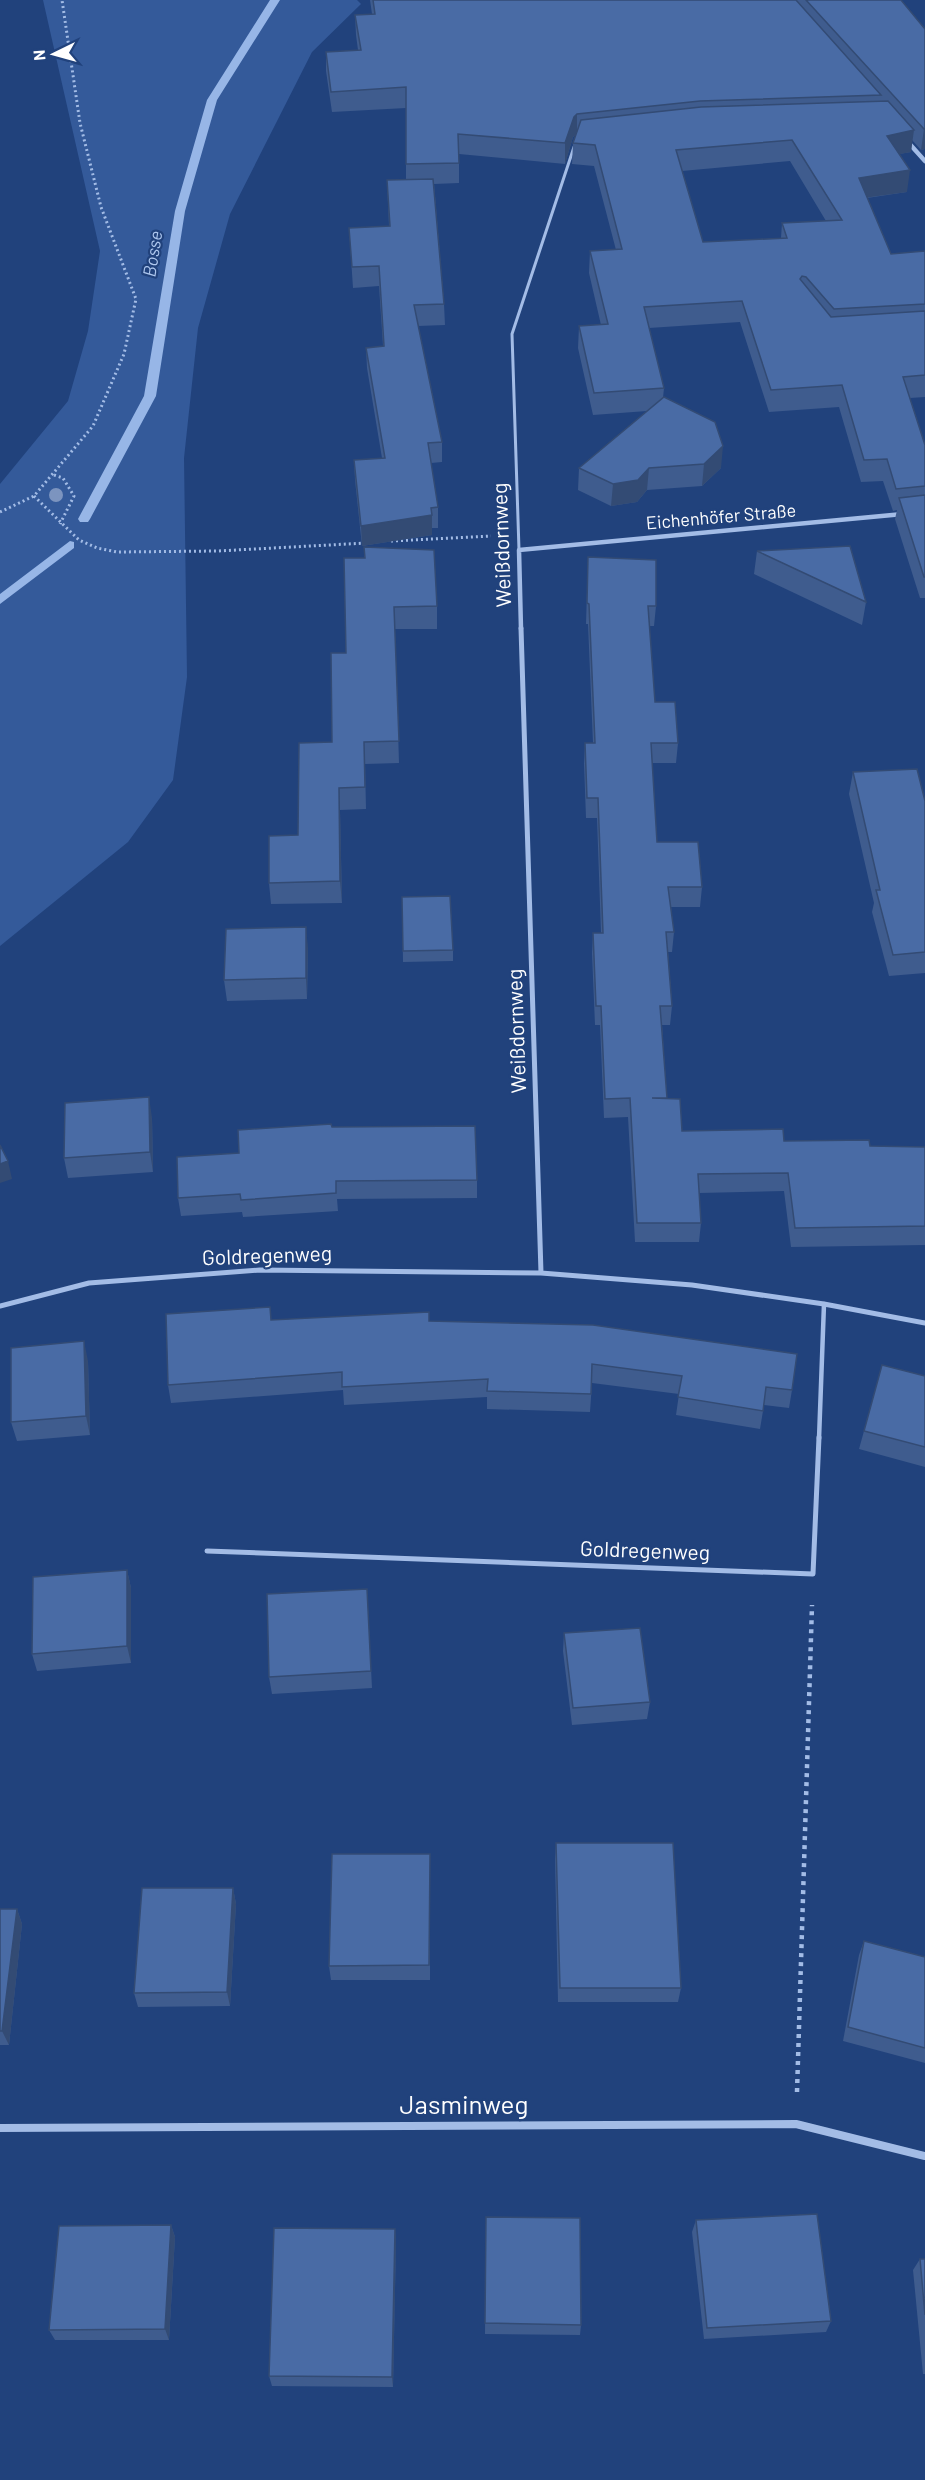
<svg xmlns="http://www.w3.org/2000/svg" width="925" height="2480" font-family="Barlow,sans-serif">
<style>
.green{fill:#345a9a}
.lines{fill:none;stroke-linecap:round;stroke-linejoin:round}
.stream{fill:#97b6e7;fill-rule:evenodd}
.path-far1{stroke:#a3bce6;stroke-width:3;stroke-dasharray:2 3;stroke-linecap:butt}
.path{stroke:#a3bce6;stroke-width:4.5;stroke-dasharray:4 5;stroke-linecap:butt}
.service-far2{stroke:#a3bce6;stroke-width:3}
.service-far1{stroke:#a3bce6;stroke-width:4.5}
.service{stroke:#a3bce6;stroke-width:5}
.minor-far2{stroke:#a3bce6;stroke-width:4.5}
.minor-far1{stroke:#a3bce6;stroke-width:5}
.minor{stroke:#a3bce6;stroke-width:8}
.tree{fill:#7c94bf}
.wall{fill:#3f5c8e;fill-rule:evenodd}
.shaded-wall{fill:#334b74}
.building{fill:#496ba5;stroke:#334b74;stroke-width:1.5;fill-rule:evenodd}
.labels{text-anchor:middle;stroke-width:4.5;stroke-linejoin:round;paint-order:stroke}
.far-water-label{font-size:18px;font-style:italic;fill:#aec7ee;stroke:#21427c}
.far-street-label{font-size:18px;fill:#fff;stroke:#21427c}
.street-label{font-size:21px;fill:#fff;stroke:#21427c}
.near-street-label{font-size:26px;fill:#fff;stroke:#21427c}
</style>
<rect width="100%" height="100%" fill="#21427c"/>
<path class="green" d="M43 0H357L361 4 312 52 230 214 198 328 184 458 187 677 173 780 128 842 0 946V484L68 401 88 331 100 251Z"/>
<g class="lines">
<path class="stream" d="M270 0H280L217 100 185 211 156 396 90 519 88 522H80L78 519 144 396 175 211 207 100Z
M70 541 74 542V548L0 604V594Z"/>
<path class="path-far1" d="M54 475 63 478 74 496 60 524
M34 496 79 540 97 548 117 552 218 551 366 543
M0 512 34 496 93 426 124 354 136 299 101 207 80 123 62 0
M391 541 491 536"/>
<path class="path" d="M797 2092 812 1605"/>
<path class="service-far2" d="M519 550 512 334 574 147"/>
<path class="service-far1" d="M819 1439 824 1304"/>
<path class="service" d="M207 1551 813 1574 819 1437"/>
<path class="minor-far2" d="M907 141 925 161
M521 629 519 550 903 514"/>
<path class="minor-far1" d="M521 628 541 1273
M0 1306 89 1283 260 1270 541 1273 692 1285 824 1304 925 1323"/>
<path class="minor" d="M0 2128 796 2124 925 2156"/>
</g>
<circle class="tree" cx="56" cy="495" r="7"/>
<path class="wall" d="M370 0H901L925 29V149L921 150 912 140 911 152 899 154 907 192 867 198 891 254 925 251V397L910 398 925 445V598H920L895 519 897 510 893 511 883 481 861 482 839 407 769 412 740 322 649 328 664 388 663 398 721 468 702 486 647 490 637 502 611 506 578 490 579 468 647 411 593 415 578 348 579 326 601 325 589 273 590 251 616 250 594 166 572 164 573 143 576 135 573 137 565 164 459 154V183L434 184 444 304 445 325 418 326 442 442V462L431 463 438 507V528H432V535L362 546 355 480 354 460 382 458 367 368 366 348 383 346 379 286 353 288 349 228 389 226 387 180H406V108L332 112 326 71V52L358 50 356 35 355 15 372 14ZM790 161 826 221 782 223 781 238 703 242 682 171Z
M364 547 437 606V629H395L399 763 365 764 366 809 340 810 342 903 271 904 269 883 298 835 332 742 346 653 364 558Z
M757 551 866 602 862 625 754 574Z
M588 557 656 606 654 626H649L655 702 678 743 676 763H652L657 842 702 887 700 907H671L674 932 672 952H668L672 1006 670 1025H662L667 1098 682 1131 784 1141 870 1146 925 1147V1245L791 1247 784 1191 699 1193 701 1223 699 1242H635L628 1117 604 1118 600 1025H595L592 953 593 933H601L597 818H586L584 763 585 743H593L588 624H586Z
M853 772 925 801V973L889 976 872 912 874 903 849 794Z
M402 897 453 950V961L403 962Z
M308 948 307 999 227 1001 224 980Z
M152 1118 153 1172 68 1178 64 1158Z
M239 1153 477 1180V1198L337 1199 338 1211 243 1217 242 1212 181 1216 178 1198Z
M272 1320 429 1321 792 1390 789 1408 764 1405 760 1429 676 1415 679 1394 592 1383 590 1412 487 1409V1397L344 1405 343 1390 171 1403 168 1385Z
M88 1361 90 1435 17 1441 11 1422Z
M925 1376V1467L859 1449 864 1431Z
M127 1570 131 1588V1663L37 1671 32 1654Z
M367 1589 372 1688 272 1694 269 1677Z
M564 1633 650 1702 647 1719 572 1725 563 1651Z
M556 1843 681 1988 678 2002H558L555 1859Z
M430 1854V1980H331L329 1966Z
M233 1888 236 1904 230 2006 138 2007 134 1993Z
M0 1909H17L22 1924 9 2045H0Z
M864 1941 925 1957V2063L843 2041 859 1955Z
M486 2217 581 2325 580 2335 485 2334Z
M696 2220 831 2321 826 2332 704 2339 692 2232Z
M171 2225 175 2237 169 2340H55L49 2330Z
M395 2229 396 2241 393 2387 272 2386 269 2376Z
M920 2259H925V2374H923L913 2270Z"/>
<path class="shaded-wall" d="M577 114V134L573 137 565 164V143L574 117Z
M924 129H925V149L921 150Z
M914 130 911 152 884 157 887 136Z
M910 170 907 192 856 199 859 178Z
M723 446 721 468 702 486 704 464Z
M649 468 647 490 637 502 611 506 613 484Z
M432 515V535L362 546 361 526Z
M339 788 340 810 342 903 340 881Z
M306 927 308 948 307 999 306 978Z
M149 1097 152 1118 153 1172 150 1152Z
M8 1161 12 1179 0 1183V1164Z
M84 1341 88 1361 90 1435 86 1416Z
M127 1570 131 1588V1663L127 1646Z
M233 1888 236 1904 230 2006 227 1992Z
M17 1909 22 1924 9 2045 2 2031Z
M171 2225 175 2237 169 2340 165 2329Z
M395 2229 396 2241 393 2387 392 2377Z"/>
<path class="building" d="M373 0H796L881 95 700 101 577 114 574 117 565 143 458 134 459 163 406 164V87L331 92 326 52 361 50 355 15 375 14Z
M806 0H901L925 29V129H924Z
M888 101 914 130 887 136 910 170 859 178 891 254 925 251V304L834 309 806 277 802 276 800 279 831 317 925 311V375L903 377 925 445V486L896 489 887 459 864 460 842 385 771 390 742 301 644 307 664 388 594 393 579 326 608 324 590 251 622 249 595 145 573 143 581 120 701 107ZM792 140 842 220 782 223 787 238 703 242 676 150Z
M433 179 444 304 414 305 442 442 428 443 438 507 431 508 432 515 361 526 354 460 385 458 366 348 384 346 379 266 352 267 349 228 390 226 387 180Z
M664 397 715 422 723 446 704 464 649 468 638 480 613 484 579 468Z
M925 495V577H924L899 498Z
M850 546 866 602 757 551Z
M364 547 434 550 437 606 394 607 399 741 364 742 365 787 339 788 340 881 269 883V836L298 835 299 743 332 742 331 653H346L344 558H365Z
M588 557 656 560V606H648L655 702H675L678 743H651L657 842H698L702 887H668L674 932H666L672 1006H660L667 1098H652L680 1099 682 1131 783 1129 784 1141 869 1140 870 1146 925 1147V1226L795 1228 788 1173 698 1174 701 1223H637L630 1098 605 1099 601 1006H596L593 933H603L598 798H587L585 743H595L589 604 587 603Z
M917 769 925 801V952L893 955 876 890H880L853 772Z
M450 896 453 950 403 951 402 897Z
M306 927V978L224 980 226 929Z
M149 1097 150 1152 64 1158 65 1103Z
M331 1124 332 1127 475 1126 477 1180 336 1181V1193L241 1200 240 1194 178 1198 177 1157 239 1153 238 1130Z
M0 1145 8 1161 0 1164Z
M270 1307 271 1320 429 1312V1321L593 1325 797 1354 792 1390 766 1387 763 1411 678 1397 682 1376 592 1364 591 1394 487 1391 488 1379 342 1387V1372L168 1385 166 1314Z
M84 1341 86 1416 11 1422V1348Z
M882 1365 925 1376V1447L864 1431Z
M127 1570V1646L32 1654 33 1577Z
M367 1589 371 1671 269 1677 267 1594Z
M640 1628 650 1702 573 1708 564 1633Z
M556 1843H673L681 1988H560Z
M332 1854H430L429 1965 329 1966Z
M142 1888H233L227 1992 134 1993Z
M0 1909H17L2 2031H0Z
M864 1941 925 1957V2048L848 2027Z
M817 2214 831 2321 707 2328 696 2220Z
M486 2217 580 2218 581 2325 485 2323Z
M171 2225 165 2329 49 2330 59 2226Z
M274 2228 395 2229 392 2377 269 2376Z
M920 2259H925V2315Z"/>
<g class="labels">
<g class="far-water-label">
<text transform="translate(153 254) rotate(-81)" y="6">Bosse</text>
</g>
<g class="far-street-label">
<text transform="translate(721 517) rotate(-5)" y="6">Eichenhöfer Straße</text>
</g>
<g class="street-label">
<text transform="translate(502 545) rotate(-92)" y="7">Weißdornweg</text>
<text transform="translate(517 1031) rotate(-92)" y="7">Weißdornweg</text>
<text transform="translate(267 1256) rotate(-2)" y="7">Goldregenweg</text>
<text transform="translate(645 1551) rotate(2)" y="7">Goldregenweg</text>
</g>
<g class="near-street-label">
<text x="464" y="2114">Jasminweg</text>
</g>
</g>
<g transform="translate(54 54) rotate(265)" stroke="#21427c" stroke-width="4.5" paint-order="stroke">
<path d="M0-4.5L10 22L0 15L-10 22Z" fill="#ffffff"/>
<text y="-9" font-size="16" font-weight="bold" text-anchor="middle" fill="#ffffff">N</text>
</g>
</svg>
